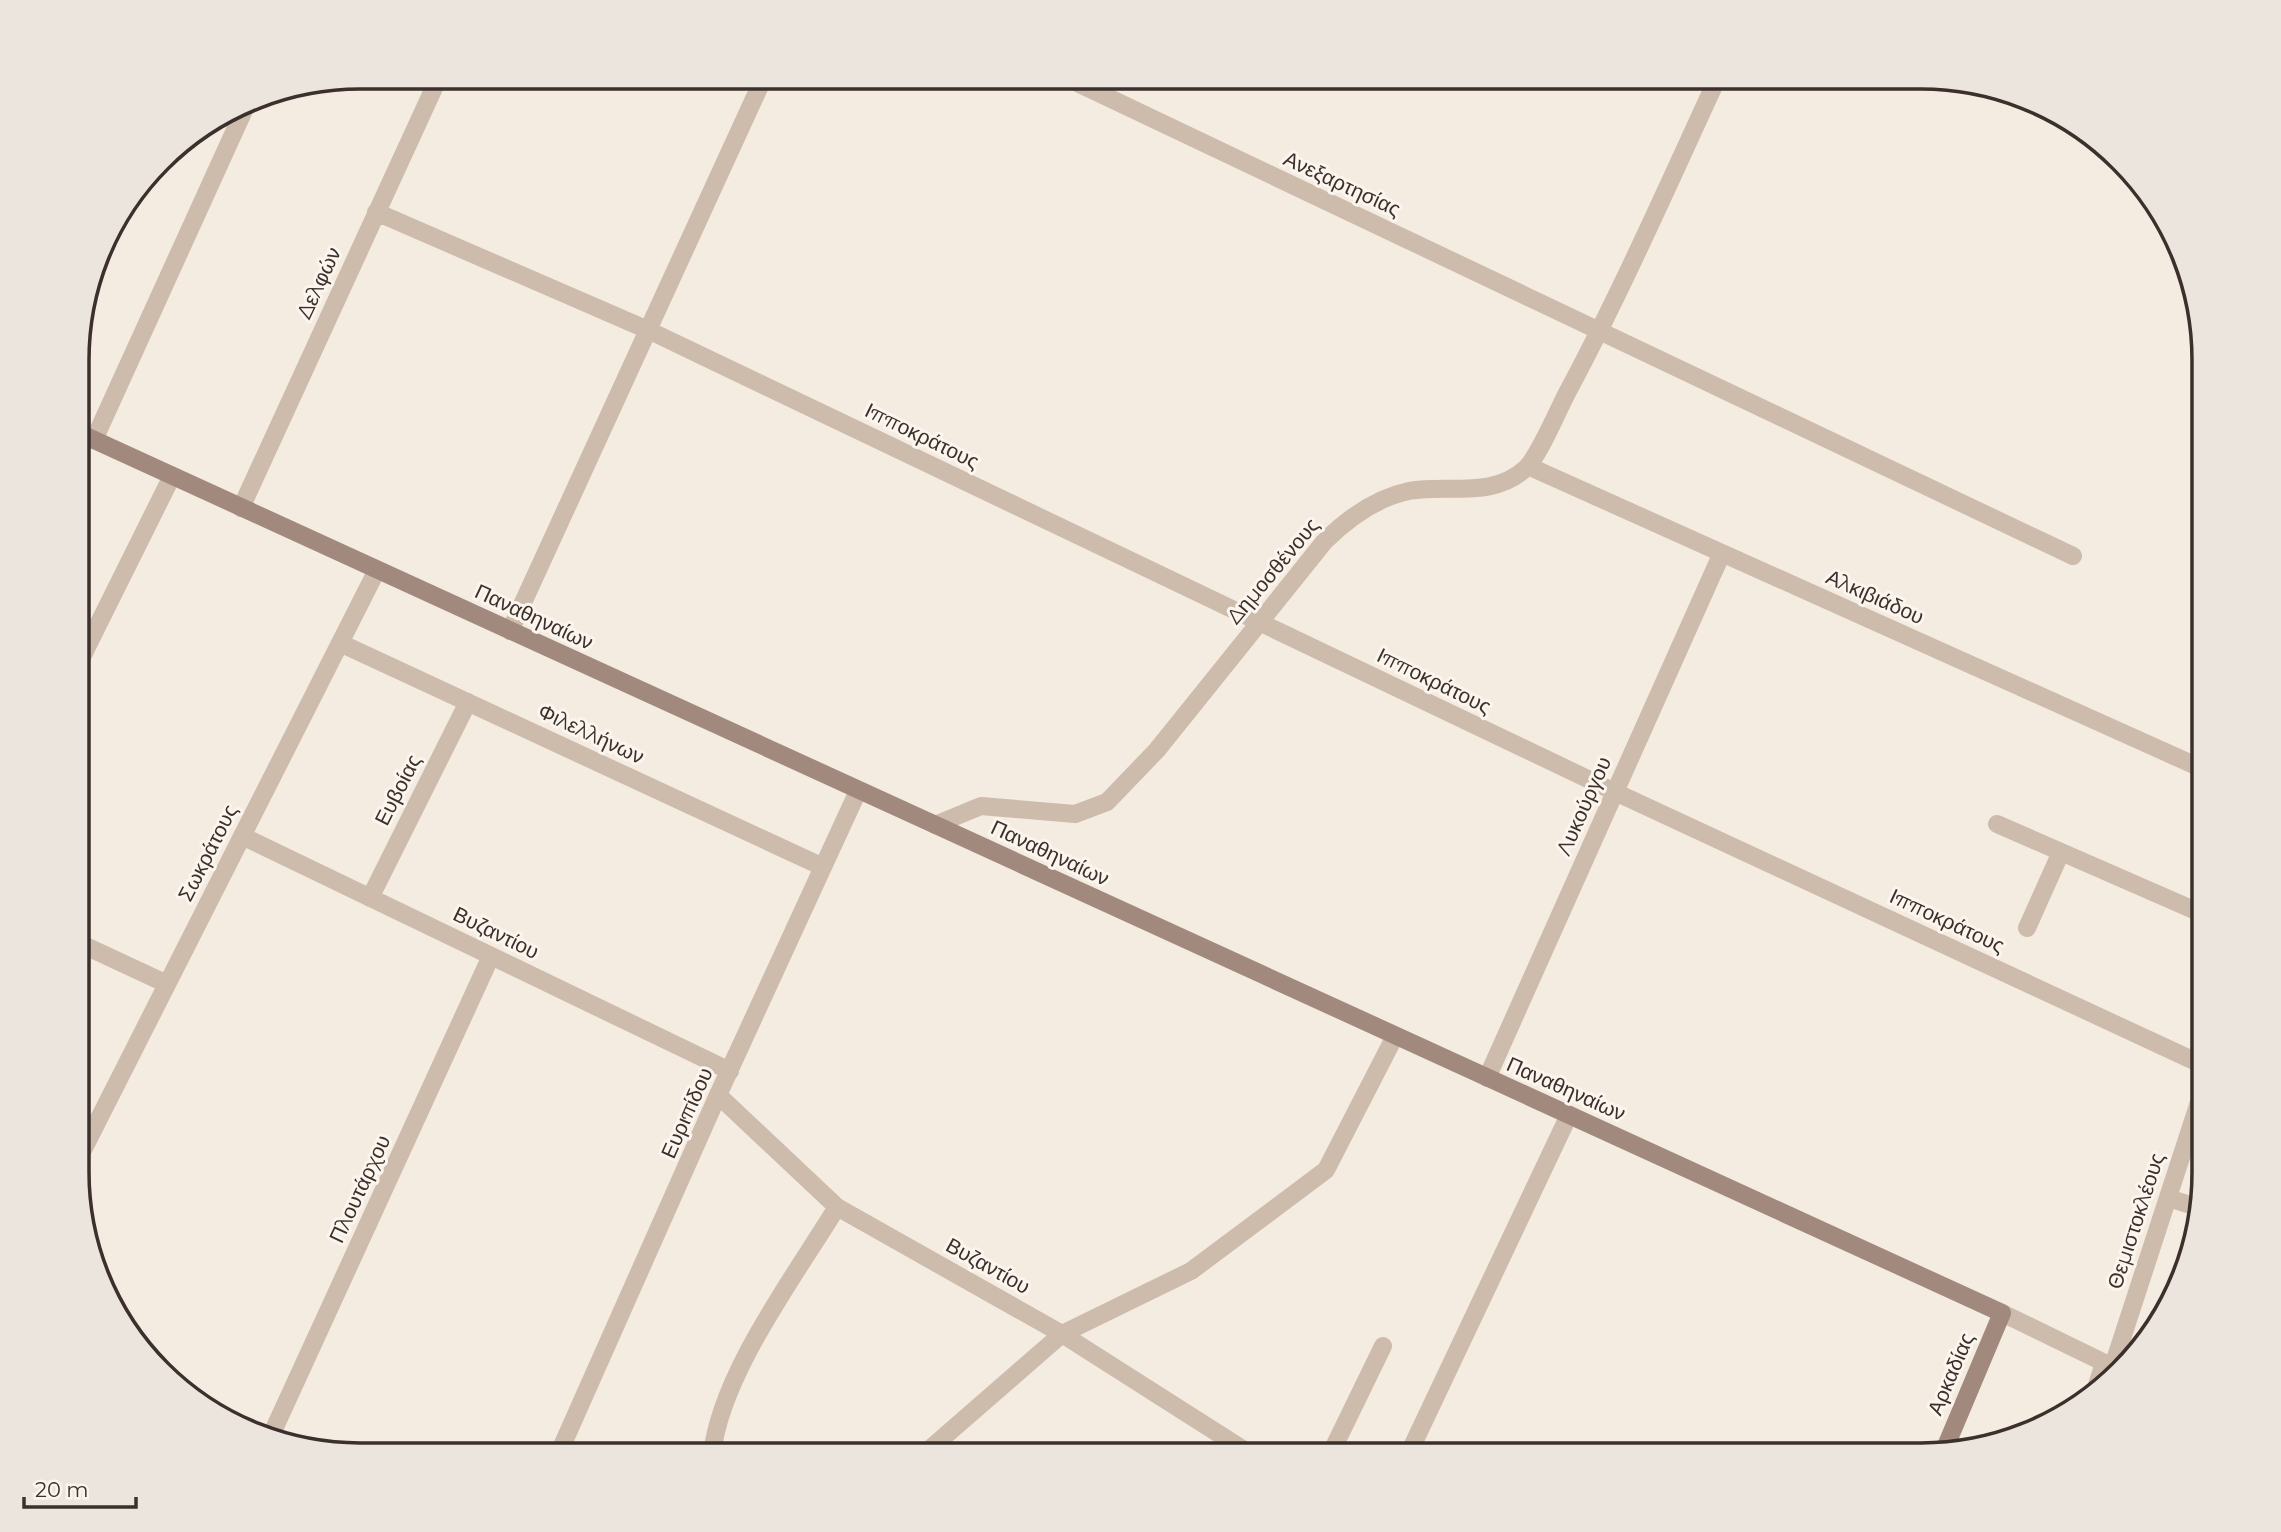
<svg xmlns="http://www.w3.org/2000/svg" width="2281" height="1532" font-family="Montserrat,sans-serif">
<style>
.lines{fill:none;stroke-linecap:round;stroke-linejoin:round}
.lane{stroke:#cdbbac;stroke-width:18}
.street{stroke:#cdbbac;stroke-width:18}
.secondary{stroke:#a18a7d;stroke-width:18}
.labels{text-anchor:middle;stroke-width:6;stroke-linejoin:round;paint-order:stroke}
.street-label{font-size:21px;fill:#3b302b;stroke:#fbf5ee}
.rim{fill:none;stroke:#3b302b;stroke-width:3.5}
</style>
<rect width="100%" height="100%" fill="#f4ebe1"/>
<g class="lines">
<path class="lane" d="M1997 824 2203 914
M2027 928 2061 852"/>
<path class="street" d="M1065 77 2073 556
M376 212 648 330 1615 792 2203 1065
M94 440 245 108
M1528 466 2203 769
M241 508 439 77
M510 631 764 77
M340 643 823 867
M79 663 172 476
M935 825 981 806 1075 814 1107 802 1157 750 1324 542C1348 518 1375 498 1409 491 1448 484 1493 499 1526 468 1539 456 1558 410 1567 393 1622 290 1669 183 1718 77
M242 836 730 1071
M370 898 468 702
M79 943 167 984
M1487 1078 1722 553
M718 1095 837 1207 1062 1334 1252 1455
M79 1158 377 570
M2168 1198 2200 1208
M2002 1313 2115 1368
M2113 1366 2203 1090
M2097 1385 2104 1363
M269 1440 491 956
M558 1455 718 1095 858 791
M712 1455C720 1375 795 1276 837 1207
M923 1455 1062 1334 1191 1271 1326 1170 1395 1036
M1330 1455 1383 1346
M1408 1455 1569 1115"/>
<path class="secondary" d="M79 433 2002 1313 1943 1453"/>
</g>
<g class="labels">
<g class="street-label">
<text transform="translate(1342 184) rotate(25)" y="7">Ανεξαρτησίας</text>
<text transform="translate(319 283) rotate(-65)" y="7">Δελφών</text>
<text transform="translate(922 436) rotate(26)" y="7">Ιπποκράτους</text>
<text transform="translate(1273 571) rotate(-50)" y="7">Δημοσθένους</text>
<text transform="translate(1875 597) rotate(24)" y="7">Αλκιβιάδου</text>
<text transform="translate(534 617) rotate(25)" y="7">Παναθηναίων</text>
<text transform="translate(1434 681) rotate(26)" y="7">Ιπποκράτους</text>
<text transform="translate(591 734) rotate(25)" y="7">Φιλελλήνων</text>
<text transform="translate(398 790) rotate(-63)" y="7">Ευβοίας</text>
<text transform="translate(1584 806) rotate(-66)" y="7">Λυκούργου</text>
<text transform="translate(208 853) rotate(-63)" y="7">Σωκράτους</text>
<text transform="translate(1050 853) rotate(25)" y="7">Παναθηναίων</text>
<text transform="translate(1947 921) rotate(25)" y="7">Ιπποκράτους</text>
<text transform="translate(496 933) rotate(26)" y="7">Βυζαντίου</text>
<text transform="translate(1566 1089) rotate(24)" y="7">Παναθηναίων</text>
<text transform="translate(687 1113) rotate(-66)" y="7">Ευριπίδου</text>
<text transform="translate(360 1189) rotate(-65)" y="7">Πλουτάρχου</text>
<text transform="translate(2136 1221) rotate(-72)" y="7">Θεμιστοκλέους</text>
<text transform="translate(988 1266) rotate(29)" y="7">Βυζαντίου</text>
<text transform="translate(1951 1374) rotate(-67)" y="7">Αρκαδίας</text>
</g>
</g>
<path d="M0 0H2281V1532H0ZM360 89H1921A271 271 0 0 1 2192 360V1172A271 271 0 0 1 1921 1443H360A271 271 0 0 1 89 1172V360A271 271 0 0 1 360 89Z" fill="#ece5de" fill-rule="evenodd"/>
<path class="rim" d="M360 89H1921A271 271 0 0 1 2192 360V1172A271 271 0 0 1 1921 1443H360A271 271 0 0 1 89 1172V360A271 271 0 0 1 360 89Z"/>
<path d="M24 1497v10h112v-10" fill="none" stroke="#3b302b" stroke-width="3.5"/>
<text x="35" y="1497" font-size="21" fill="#3b302b" stroke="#fbf5ee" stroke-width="5" paint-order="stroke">20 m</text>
</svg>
